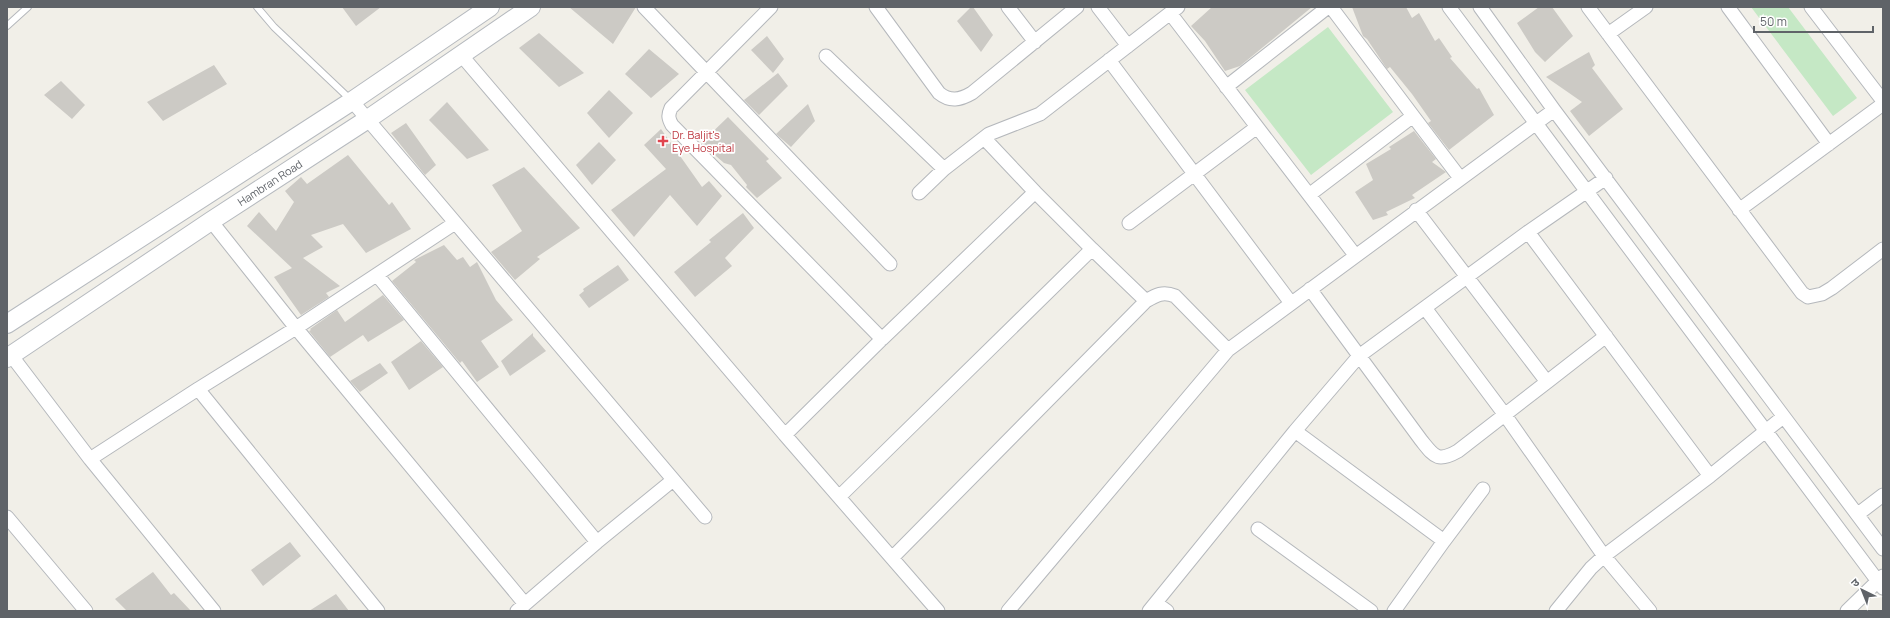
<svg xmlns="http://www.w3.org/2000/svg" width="1890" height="618" font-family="Manrope,'Noto Sans Devanagari',sans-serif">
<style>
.green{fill:#c5e8c5}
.building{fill:#cccac5}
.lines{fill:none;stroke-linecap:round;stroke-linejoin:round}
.lane-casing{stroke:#b5b8bc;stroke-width:8}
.street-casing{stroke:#b5b8bc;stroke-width:15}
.secondary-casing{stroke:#b6babf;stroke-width:20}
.lane{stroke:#fff;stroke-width:6}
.street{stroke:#fff;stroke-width:13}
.secondary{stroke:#fff;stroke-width:18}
.health-dot{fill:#e0444e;stroke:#fff;stroke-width:1.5}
.labels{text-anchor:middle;stroke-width:3.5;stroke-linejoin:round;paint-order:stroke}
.health-label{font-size:11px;fill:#be3a42;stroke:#fff;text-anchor:start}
.street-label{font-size:11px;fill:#5f6368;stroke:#fff}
</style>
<rect width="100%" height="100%" fill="#f1efe8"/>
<path class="green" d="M1751 7H1788L1857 98 1833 116Z
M1328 27 1393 112 1311 175 1245 90Z"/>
<path class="building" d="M342 7H381L356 26Z
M569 7H636L613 44Z
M971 7H973L993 35 981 52 957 21Z
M1212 7H1312L1240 66 1225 71 1205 41 1191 26Z
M1352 7H1406L1412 18 1419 13 1435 41 1439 38 1452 57 1450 58 1477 89 1479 88 1494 115 1449 150 1428 123 1431 121 1412 94 1390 67 1387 69 1367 39 1363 36Z
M1539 7H1552L1573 36 1545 62 1535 52 1517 23Z
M539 33 584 73 559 87 519 48Z
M767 36 784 59 773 73 751 50Z
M649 49 679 74 651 98 625 74Z
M1589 52 1595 65 1592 68 1623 109 1589 136 1570 111 1582 102 1546 77Z
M214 65 227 84 163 121 147 102Z
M778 73 788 86 759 115 744 100Z
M61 81 85 105 72 119 44 95Z
M609 90 633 113 609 138 587 113Z
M447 102 489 150 467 159 429 120Z
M808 104 815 121 791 147 776 134Z
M728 117 769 159 766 161 782 178 757 198 746 187 747 185 731 165 724 163 701 143Z
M406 123 436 165 425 175 391 133Z
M661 129 702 187 709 181 722 196 697 226 670 195 634 237 611 210 666 169 644 145Z
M1414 131 1436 159 1432 162 1446 172 1412 195 1415 198 1386 212 1388 215 1373 220 1355 192 1373 180 1366 164 1391 149 1389 147Z
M599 142 616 160 592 185 576 165Z
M348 155 389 205 392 202 411 229 366 253 343 224 311 235 323 247 303 258 340 286 326 293 329 297 301 315 274 277 292 268 247 226 259 212 276 231 294 202 285 191 301 177 307 184Z
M524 167 580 228 537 257 540 259 515 280 491 252 522 231 492 185Z
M743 213 754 228 725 258 732 266 695 297 674 272 711 242 709 240Z
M444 245 457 260 463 257 470 267 477 262 496 300 513 320 481 341 499 367 477 382 462 361 460 363 392 281 416 262 414 260Z
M618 265 629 280 589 308 579 295 584 291 583 289Z
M383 295 404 320 368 342 363 335 330 357 309 331 311 330 310 329 337 310 345 322Z
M533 333V336L546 351 510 376 501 361Z
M421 341 443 367 409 390 391 362Z
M380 363 388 373 360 392 350 381Z
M290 542 301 556 263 586 251 570Z
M153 572 171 595 174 593 191 611H127L115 599Z
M336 594 349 611H309Z"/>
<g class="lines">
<g class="lane-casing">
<path id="lane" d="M257 7 274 27 351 100
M7 26 28 7"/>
</g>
<g class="street-casing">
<path id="street" d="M644 7 890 264
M876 7 939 93C950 102 960 100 972 93L1077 7
M1008 7 1035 42
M1098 7 1128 46
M1449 7 1883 588
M1480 7 1554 110 1883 549
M1588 7 1802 293 1808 297 1822 294 1832 288 1883 249
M1728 7 1829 144
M1811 7 1883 101
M1170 13 1355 255
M1608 34 1646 7
M462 56 785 435 882 339 672 125C668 118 668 115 671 108L771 7
M826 56 944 169
M1109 60 1291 303
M1226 87 1328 7
M352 101 705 517
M1413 116 1460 178
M919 193 944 169 989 134 1040 114 1178 7
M1309 195 1413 116 1331 7
M1416 210 1547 382 1606 336
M1739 210 1883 104
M211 221 296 328 525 604
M1129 223 1257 127
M1528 232 1710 476
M1092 249 1146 301
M377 275 597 542
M1310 289 1421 440C1434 456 1437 463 1458 451L1547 382
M1425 308 1505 415 1604 556 1650 611
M882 339 1035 192 984 138
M11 355 90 459 214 611
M198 389 296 328 455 223
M1295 431 1444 541 1483 489
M785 435 938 611
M90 459 198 389 378 611
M839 497 1092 249 1035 192
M1858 514 1883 495
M7 517 86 611
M1258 529 1371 611
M892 558 1146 301C1156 295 1163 291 1175 296L1228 350
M1156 603 1167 611
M517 611 597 542 673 480
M1008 611 1228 350 1554 110
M1149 611 1295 431 1359 356 1528 232 1606 178
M1394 611 1444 541
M1556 611 1591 568 1604 556 1710 476 1783 417
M1847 611 1883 576"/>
</g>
<g class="secondary-casing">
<path id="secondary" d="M7 324 352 101 490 7
M7 358 211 221 368 119 531 7"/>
</g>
<use href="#lane" class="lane"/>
<use href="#street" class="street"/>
<use href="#secondary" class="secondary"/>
</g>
<path class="health-dot" d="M661 135h4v4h4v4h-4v4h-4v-4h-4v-4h4z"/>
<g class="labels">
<g class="health-label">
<text x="672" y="139">Dr. Baljit's<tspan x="672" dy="13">Eye Hospital</tspan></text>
</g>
<g class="street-label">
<text transform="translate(270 183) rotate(-33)" y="4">Hambran Road</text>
</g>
</g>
<rect width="1890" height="618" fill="none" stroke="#5f6368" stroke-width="16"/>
<g transform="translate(1862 590) rotate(317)" stroke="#ffffff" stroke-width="3" paint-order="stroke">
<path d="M0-3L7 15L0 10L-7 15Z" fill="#5f6368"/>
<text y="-6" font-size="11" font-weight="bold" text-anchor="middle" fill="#5f6368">उ</text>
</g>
<path d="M1754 26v6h119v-6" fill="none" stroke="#5f6368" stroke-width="2"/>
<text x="1760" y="26" font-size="12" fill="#5f6368" stroke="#ffffff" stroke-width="3" paint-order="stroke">50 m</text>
</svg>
